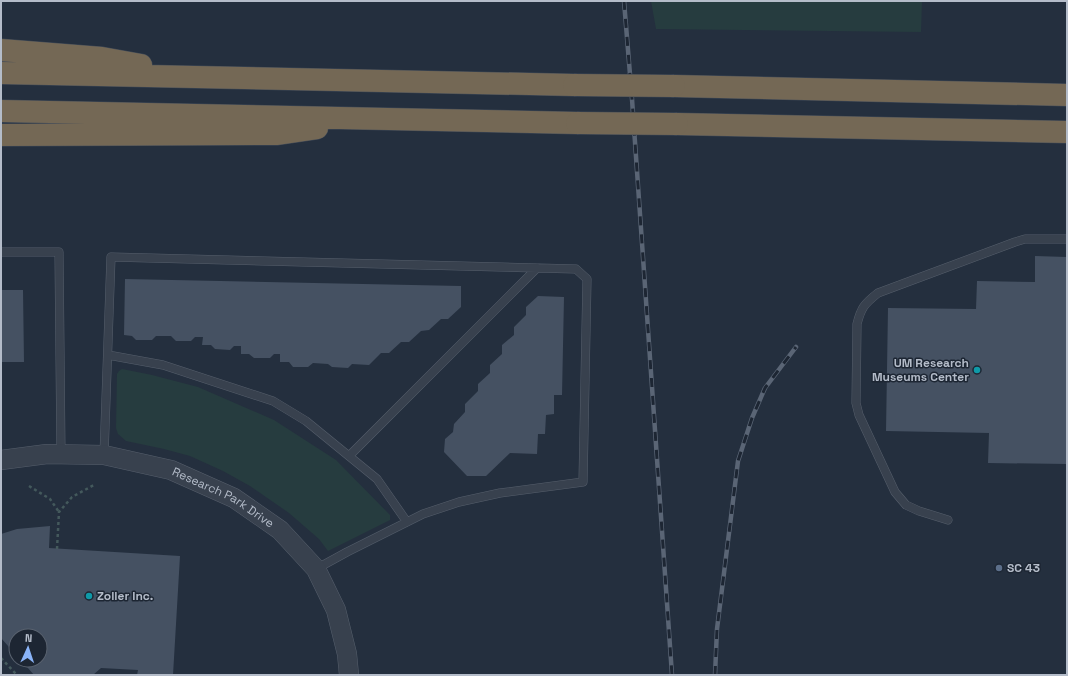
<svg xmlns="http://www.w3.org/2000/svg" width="1068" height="676" font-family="'Space Grotesk',sans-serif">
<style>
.green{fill:#263c3f}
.building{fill:#455162}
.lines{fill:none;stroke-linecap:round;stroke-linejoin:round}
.service-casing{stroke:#565f6c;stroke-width:9}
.tertiary-casing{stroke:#565f6c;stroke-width:20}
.motorway-casing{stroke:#434c59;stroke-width:23}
.path{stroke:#44595c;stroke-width:2.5;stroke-dasharray:3 3;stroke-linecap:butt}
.service{stroke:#38414e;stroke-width:8}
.tertiary{stroke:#38414e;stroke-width:19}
.motorway{stroke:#746855;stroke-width:22}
.rail-casing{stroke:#5a6575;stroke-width:4.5}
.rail{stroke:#1d2633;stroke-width:3;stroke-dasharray:9;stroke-linecap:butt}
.motorway-bridge-casing{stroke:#434c59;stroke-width:23;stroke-linecap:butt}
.motorway-bridge{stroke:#746855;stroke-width:22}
.culture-dot{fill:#0f9aa8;stroke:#1d2633;stroke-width:1.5}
.service-dot{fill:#5c6f8a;stroke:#1d2633;stroke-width:1.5}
.labels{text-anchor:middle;stroke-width:3;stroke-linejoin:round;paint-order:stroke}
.poi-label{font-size:12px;font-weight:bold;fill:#b4bcc9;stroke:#1d2633;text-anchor:start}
.street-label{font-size:12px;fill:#b4bcc9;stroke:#1d2633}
</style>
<rect width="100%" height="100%" fill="#242f3e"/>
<path class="green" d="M651 1H922L921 32 656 29Z
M122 369 152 375 198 387 274 420 336 460 390 515V520L328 551 319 539 289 513 250 486 223 471 190 456 164 449 126 441 118 434 116 428 117 374 119 371Z"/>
<path class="building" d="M1035 256 1067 257V464L988 463 989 433 886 431 888 308 976 309 977 281 1035 282Z
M125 279 461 286V307L448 319H441L429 330 421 331 409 342H401L389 353H381L369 365 352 364 348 368 332 367 328 364 313 363 308 367H293L289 362H280V354H274L270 358H254L249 354H241V346H234L230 350 215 349 211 345H202L203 337H195L191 341H176L171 336H156L152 340H136L132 336 124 335Z
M1 290H23L24 362H1Z
M538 296 564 297 562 395H554V414L546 415 545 434H538L537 454 510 453 486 476H467L444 452 445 439 453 432 454 424 465 412V404L478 391V384L490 373V365L502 354V345L514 335V327L526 315V307Z
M50 526 49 548 180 556 173 675H137L138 670 101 668 93 675H34L21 660H40V636H16V655L1 638V534L17 529Z"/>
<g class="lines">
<g class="service-casing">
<path id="service" d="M1 252H59L61 455
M108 355 163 365 273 401 306 421 377 479 407 522
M104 455 111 257 576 269 587 279 583 482 500 493 459 502 423 514 347 552 316 569
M349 456 537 268
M948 520 919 511 906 505 895 492 859 415 856 403 857 324C861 308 864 304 878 293L1015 242 1025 239H1067"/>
</g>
<g class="tertiary-casing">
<g id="tertiary">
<path id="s1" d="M1 460 47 454 104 455 171 470 234 498 280 530 316 569 336 610 347 654 349 675"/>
</g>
</g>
<g class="motorway-casing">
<path id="motorway" d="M1 50 102 58 141 65
M1 73 574 85
M674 86 1067 95
M1 111 577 123
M677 124 1067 132
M1 135 276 134 317 128"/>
</g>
<path class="path" d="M29 486 50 499 59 512
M57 549 59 512 72 497 94 485
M1 658 17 675"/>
<use href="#service" class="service"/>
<use href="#tertiary" class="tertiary"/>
<use href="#motorway" class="motorway"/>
<g class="rail-casing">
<path id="rail" d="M624 1 632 99 672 675
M715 675 717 629 738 461 752 418 765 388 796 347"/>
</g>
<use href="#rail" class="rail"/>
<g class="motorway-bridge-casing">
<path id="motorway-bridge" d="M574 85 674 86
M577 123 677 124"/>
</g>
<use href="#motorway-bridge" class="motorway-bridge"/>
</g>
<g class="culture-dot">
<circle cx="977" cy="370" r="4"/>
<circle cx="89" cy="596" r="4"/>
</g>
<circle class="service-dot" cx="999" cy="568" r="4"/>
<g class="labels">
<g class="poi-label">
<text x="969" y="367" text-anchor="end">UM Research<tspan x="969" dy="14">Museums Center</tspan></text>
<text x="1007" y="572">SC 43</text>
<text x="97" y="600">Zoller Inc.</text>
</g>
<g class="street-label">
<text dy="4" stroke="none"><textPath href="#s1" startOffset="231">Research Park Drive</textPath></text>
</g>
</g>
<rect width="1068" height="676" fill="none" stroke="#b4bcc9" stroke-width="4"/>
<g transform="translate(28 648) rotate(3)"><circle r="19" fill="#1d2633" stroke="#59626f"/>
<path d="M0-3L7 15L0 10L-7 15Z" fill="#8ab4f8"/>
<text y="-6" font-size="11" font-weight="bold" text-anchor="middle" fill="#b4bcc9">N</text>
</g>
</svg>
